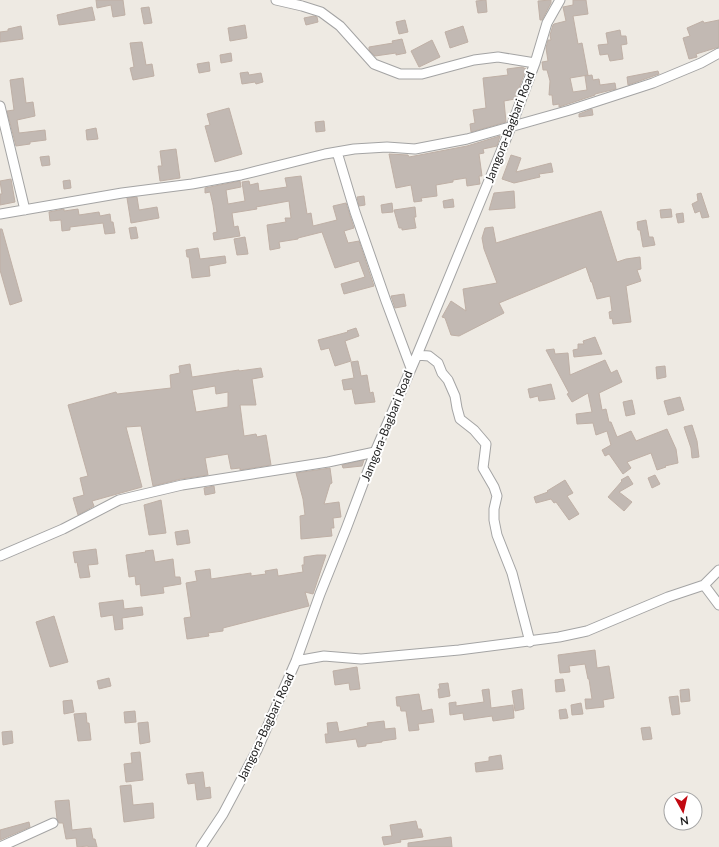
<svg xmlns="http://www.w3.org/2000/svg" width="719" height="847" font-family="Lato,sans-serif">
<style>
.building{fill:#c2b9b3;stroke:#bfb0a6;fill-rule:evenodd}
.lines{fill:none;stroke-linecap:round;stroke-linejoin:round}
.street-casing{stroke:#a4a4a4;stroke-width:11}
.street{stroke:#fff;stroke-width:9}
.labels{text-anchor:middle;stroke-width:4;stroke-linejoin:round;paint-order:stroke}
.street-label{font-size:12px;fill:#1d1d1d;stroke:#fff}
</style>
<rect width="100%" height="100%" fill="#eeeae3"/>
<path class="building" d="M96 0H123L125 15 113 17 111 5 97 8Z
M486 0 487 12 478 13 476 1Z
M551 0V3L542 20H540L538 1Z
M573 0H586L588 14 573 16 578 44 582 43 588 75 570 78 573 92 587 90 585 76 592 75 593 80 599 79 600 85 615 83 616 89 595 94V95L559 107V104L553 105 552 95H549L550 81 547 70H543L542 62 548 61 546 48 548 40H551L550 35 553 25 554 24 566 21 563 7 573 5Z
M92 7 95 20 59 25 57 15Z
M149 7 152 23 144 24 141 8Z
M314 16 317 17 318 22 306 25 304 18Z
M405 20 408 32 399 34 396 22Z
M719 20V47L696 54 697 57 689 59 683 38 690 36 687 28 703 21 704 23Z
M245 25 247 38 230 41 228 28Z
M21 26 23 39 0 42V32L8 31V29Z
M463 26 468 42 450 48 445 32Z
M620 30 621 36H626L627 44 621 45 623 59 610 61 608 54 600 55 598 45 608 44 606 33Z
M402 39 406 53 396 55V53L375 56 369 50V47L393 43 392 41Z
M432 40 440 57 419 67 411 51Z
M142 42 146 65 152 64 154 76 133 80 130 68 134 67 130 43Z
M231 53 232 61 221 63 220 55Z
M209 62 210 71 199 73 197 64Z
M522 67 526 69 515 99 504 101 506 122 471 132 470 124 475 123 473 110 486 108 483 78 508 75 507 69Z
M658 71 659 74 628 85 627 77Z
M248 72 249 75 261 73 263 82 256 84 255 82 242 84 240 73Z
M23 78 26 103 33 102 35 116 17 120 19 133 45 130 46 140 30 142V144L16 146 7 111 14 110 10 80Z
M229 108 242 154 215 162 205 126 210 125 207 114Z
M592 109 593 115 579 117V114Z
M324 121 325 131 316 132 315 122Z
M96 128 98 139 87 140 86 130Z
M500 136 497 146 483 149 484 153 479 154 482 176H479L480 184 467 186 466 178 453 180V182L436 185 437 196 421 198 422 201 414 202 411 185 396 188 389 154 408 155 409 157 467 146Z
M176 149 180 178 160 181 158 166H162L160 151Z
M511 155 521 158 516 172 551 163 553 172 539 174 540 177 514 183 502 179Z
M49 156 50 165 42 166 40 157Z
M301 176 307 214 311 213 313 226 337 220 333 206 346 203 354 228 344 231 348 243 359 241 374 286 344 294 341 284 365 277 359 261 335 268 322 232 298 238V239L279 242 280 248 270 250 267 225 286 222 285 218H291L289 201 256 207 257 209 232 213 234 227 238 226 240 236 214 240 213 233 217 232 213 205 210 192 205 193V188L240 181 241 187 226 190 228 204 245 201 242 182 249 181 250 185 258 183 259 191 287 187 285 178Z
M11 179 15 202 0 205V194H2L0 181Z
M70 180 71 188 64 189 63 181Z
M514 191 515 208 489 210 494 193Z
M701 193 709 217 702 218 700 211 695 213 692 204 698 201 697 194Z
M364 196 365 205 359 206 357 197Z
M137 197 139 210 157 207 159 218 131 223 127 198Z
M453 199 454 207 444 208 443 201Z
M392 203 393 212 382 213 381 205Z
M415 207 416 217H414L416 228 402 230V228H399L394 210Z
M64 209V211L78 209 79 215 99 212 100 216 110 214 111 222H113L115 233 105 234 103 223 70 227V230L62 231 61 220 50 221 49 212Z
M671 209 672 217 661 218 660 210Z
M601 211 617 262 626 259 640 257 641 269 637 270 641 281 626 286 631 322 613 324 612 318 610 319 609 312 612 311 610 296 597 299 592 282H591L586 267 499 303 504 313 459 336 451 335 445 318 442 317 451 301 466 311 463 289 497 283 484 249 482 238 485 228 493 227 496 243Z
M683 213 684 222 678 223 676 214Z
M646 220 649 237H653L655 245 643 247 640 230H638L637 222Z
M136 227 138 238 131 239 129 228Z
M0 229H2L22 301 10 305 0 270Z
M245 237 248 254 237 255 234 239Z
M198 248 200 259 225 256 226 263 209 266 210 276 192 278 189 257H187L186 250Z
M404 294 406 306 395 308 391 296Z
M356 328 359 336 345 341 351 361 335 366 329 348 321 350 318 340 348 332 347 331Z
M595 337 602 354 574 357 573 350 578 349V344H584L583 341Z
M554 349 555 354 568 353 570 375 605 360 611 373 617 370 622 382 599 393 602 410 606 409 609 422H611L617 437 631 431 636 441 667 429 676 449 678 463 665 466 666 467 657 470 651 453 627 462 631 468 623 474 609 454 605 456 602 450 611 445 607 431 596 435 593 423 577 424 576 414 592 412 588 393 572 402 567 394 569 393 546 350Z
M358 361 361 376 367 375 370 393 373 392 375 402 355 404 352 389 344 390 342 380 354 378 351 362Z
M190 364 192 377 239 370V371L261 368 263 377 252 379 256 405H240L244 436 256 434 257 437 266 435 271 465 240 470V468L231 469 228 454 205 458 208 475 181 479 153 486 141 426 126 427 142 487 92 501 94 506 78 515 73 498 84 495 80 478 88 476 68 405 116 392 117 394 171 388 170 375 180 373 179 366ZM215 386 216 394 228 392V407L196 412 192 390Z
M665 366 666 377 657 379 656 367Z
M551 384 555 399 539 401 538 396 530 398 528 389Z
M680 397 684 410 668 415 664 401Z
M632 400 635 414 626 416 623 402Z
M692 425 697 441 699 457 692 458 691 448 684 427Z
M364 460 362 466 343 468 342 465Z
M330 468 332 483 330 484 324 504 339 502 341 517 333 518 334 528H331L332 536 301 539 300 516 305 515 303 499 296 473Z
M655 475 660 484 652 488 648 478Z
M628 476 633 484 619 492 632 502 624 511 608 497 622 481 621 480Z
M565 480 573 493 567 496 579 514 569 520 556 502 554 503 551 499 536 503 534 497 548 492 547 491Z
M214 486 215 493 205 495 204 488Z
M161 500 166 533 149 535 144 505Z
M188 530 190 543 177 545 175 532Z
M96 549 98 564 88 565 90 577 80 578 77 562 75 563 73 552Z
M153 550 155 562 173 559 175 577H180L181 584 163 587 164 593 141 596 140 584 136 585 135 576 129 577 126 555 146 552 145 551Z
M317 555H326L313 594 305 592 309 606 223 628V631L208 633 209 636 187 639 184 618 191 617 186 583 197 581 195 571 210 569 211 579 251 573V576L266 574 265 571 277 569 278 576 303 572 302 565H304V557Z
M123 600 124 609 142 607 143 615 122 618 123 629 115 630 113 615 101 617 99 603Z
M54 616 68 662 50 667 36 622Z
M595 650 597 668 609 666 614 698 603 700 604 707 586 709 585 699H592L589 679H588L585 664 569 666 570 672 560 673 558 655Z
M357 667 360 689 350 690 349 683 335 685 333 671Z
M109 678 111 686 99 689 97 681Z
M563 679 565 691 556 692 555 680Z
M448 683 450 696 439 698 438 689H440L439 684Z
M489 689 491 708 513 705 514 718 493 721 492 716 464 720 463 713 450 715 449 703 456 702V706L484 702 482 690Z
M522 689 524 709 515 711 512 691Z
M689 689 690 701 681 702 680 690Z
M419 694 422 711 432 709 434 722 418 724 419 730 409 731 406 711H401L400 706H397L396 697Z
M678 696 680 714 672 715 669 697Z
M72 700 74 712 64 714 63 701Z
M581 703 583 714 572 715 571 705Z
M566 709 568 718 560 719 559 710Z
M135 711 136 722 125 723 124 712Z
M86 713 87 723H89L91 740 78 741 74 714Z
M384 721 385 729 395 728 396 739 382 741V742L366 744V746L358 747 356 739 326 743 325 734H328L327 723 337 722 339 732 368 726 367 723Z
M148 722 150 742 140 744 138 723Z
M650 727 652 739 643 740 641 728Z
M12 731 13 743 3 745 2 732Z
M140 752 143 780 126 782 124 764 132 763 131 753Z
M501 755 503 769 476 772 475 763 489 761V757Z
M203 772 205 788 210 787 211 798 197 800 195 783 188 784 186 774Z
M131 785 133 805 153 803 154 818 124 822 120 786Z
M69 800 72 830 91 828 93 839H95L97 847H88V846L77 847 76 838 66 839 63 823H59L57 819 55 801Z
M416 821 418 829H421L423 837 400 840 401 842 384 845 382 837 392 836 390 825Z
M29 822 30 827 0 840V830Z
M451 837 452 847H408V843Z"/>
<g class="lines">
<g class="street-casing">
<path id="street" d="M276 0 302 6 321 12 340 26 374 64 400 74H422L474 60 498 57 535 63
M0 106 25 210
M337 152 355 212 386 301 411 368
M0 214 122 193 192 184 241 175 325 154 354 149 387 147 415 149 467 139 570 110 653 83 701 63 719 53
M417 355 429 356 438 363 442 373 448 380 455 396 457 408 460 419 474 430 486 444 483 468 494 487 497 496 494 509V520L497 535 512 573 530 642
M0 556 63 529 119 500 182 485 328 462 375 452
M704 585 719 605
M296 661 324 656 361 659 459 650 559 637 587 631 668 597 704 585 719 570
M0 847 53 823
M201 847 223 814 257 750 296 661 320 594 346 529 375 452 417 355 511 127 535 63 547 23 560 0"/>
</g>
<use href="#street" class="street"/>
</g>
<g class="labels">
<g class="street-label">
<text transform="translate(510 127) rotate(-69)" y="4">Jamgora-Bagbari Road</text>
<text transform="translate(387 426) rotate(-68)" y="4">Jamgora-Bagbari Road</text>
<text transform="translate(266 727) rotate(-65)" y="4">Jamgora-Bagbari Road</text>
</g>
</g>
<g transform="translate(683 811) rotate(172)"><circle r="19" fill="#ffffff" stroke="#a5a5a5"/>
<path d="M0-3L7 15L0 10L-7 15Z" fill="#c20811"/>
<text y="-6" font-size="11" font-weight="bold" text-anchor="middle" fill="#1d1d1d">N</text>
</g>
</svg>
